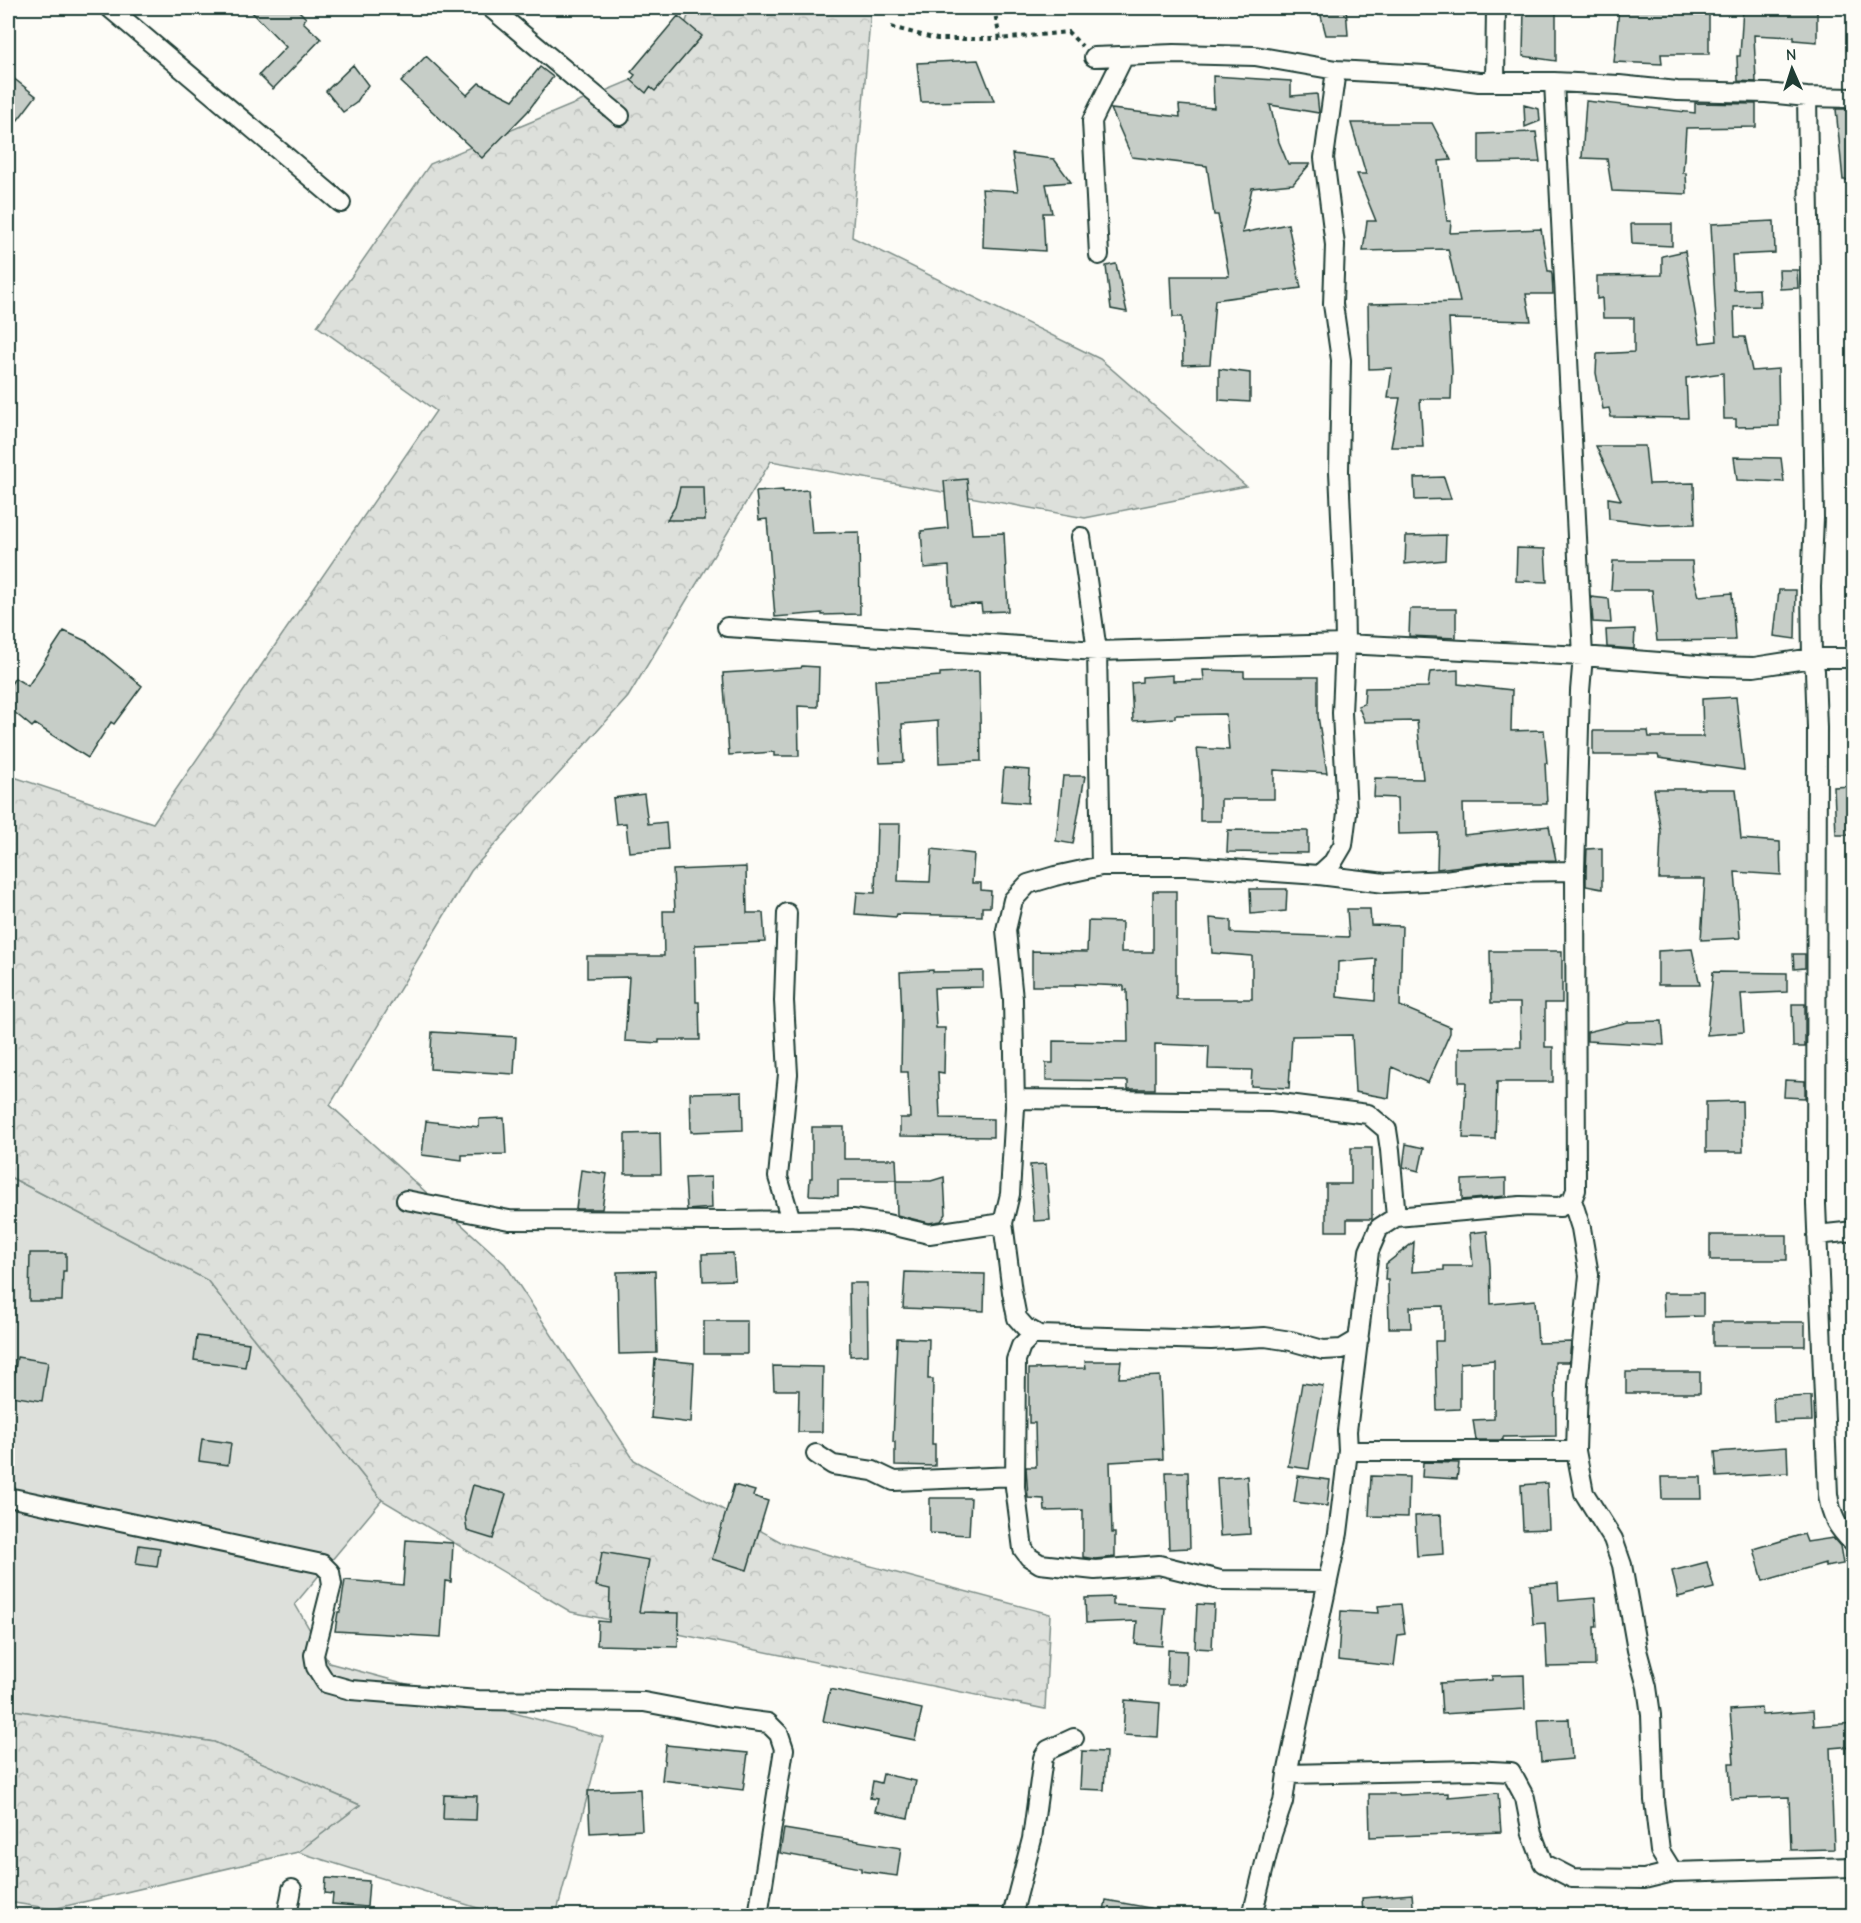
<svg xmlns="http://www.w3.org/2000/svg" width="1861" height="1923" font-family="'Comic Neue',sans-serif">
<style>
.green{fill:#dde0db;stroke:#7e8e88;stroke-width:1.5}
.forest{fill:url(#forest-crowns);stroke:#7e8e88;stroke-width:1.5}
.building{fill:#c6cdc7;stroke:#1f3d34;stroke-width:1.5;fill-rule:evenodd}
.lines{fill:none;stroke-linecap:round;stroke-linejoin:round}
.minor-casing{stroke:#1f3d34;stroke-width:22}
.path{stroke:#1f3d34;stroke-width:4;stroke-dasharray:4.5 4.5;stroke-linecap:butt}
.minor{stroke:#fdfcf7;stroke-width:18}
</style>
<defs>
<pattern id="forest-crowns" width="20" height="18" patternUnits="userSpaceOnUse" patternTransform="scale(1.5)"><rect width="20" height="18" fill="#dde0db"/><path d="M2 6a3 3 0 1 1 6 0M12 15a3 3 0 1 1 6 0" fill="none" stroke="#bdc1bd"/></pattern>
</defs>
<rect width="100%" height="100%" fill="#fdfcf7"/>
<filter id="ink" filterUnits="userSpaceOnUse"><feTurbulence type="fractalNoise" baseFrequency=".0167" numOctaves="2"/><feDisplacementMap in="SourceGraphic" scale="12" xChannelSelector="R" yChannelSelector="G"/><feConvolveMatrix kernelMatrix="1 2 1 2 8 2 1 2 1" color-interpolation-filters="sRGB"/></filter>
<g filter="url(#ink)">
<path class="green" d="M8 1176 207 1280 382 1500 295 1604 329 1663 603 1737 556 1915H500L298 1852 360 1805 214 1742 8 1709Z"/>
<path class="forest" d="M691 8H871L852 237 1100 359 1246 486 1085 518 771 461 628 697 471 871 330 1105 505 1264 634 1460 781 1542 1050 1614 1045 1709 571 1612 382 1500 207 1280 8 1176V775L153 823 436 411 317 326 430 164 670 64Z
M8 1709 214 1742 360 1805 298 1852 53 1909 8 1902Z"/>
<path class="building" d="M248 8H296L306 18 303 22 321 39 273 89 259 75 286 47Z
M1319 8H1346L1348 35H1326Z
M1524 8H1556V61L1523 56Z
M1619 8H1709V54H1661L1662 64 1614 62Z
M1743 8H1817V42L1794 40V37L1754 35 1756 82 1738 81 1737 56H1740Z
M678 16 702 36 655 91 650 87 646 93 631 80 635 75 631 72Z
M426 56 467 95 479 83 513 100 540 67 553 77 528 111 482 158 401 82Z
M978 60 994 101 921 102 917 63Z
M353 65 368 85 356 103 343 112 326 91Z
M8 74 36 96 8 133Z
M1213 76 1291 81V96L1317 94 1319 113 1270 105 1279 142 1288 164H1310L1293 184 1252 188 1242 233 1288 224 1301 288 1215 300 1210 364 1183 365 1182 317H1173L1171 276H1229L1218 215H1214L1207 166 1132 157 1111 109 1180 117 1179 105 1214 108Z
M1586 101 1695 113V103L1756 104V127L1686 128 1683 173H1686L1687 194 1612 191 1607 159 1582 158Z
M1524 105 1539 109 1540 121 1525 127Z
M1836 109H1854V180H1843Z
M1351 123H1432L1451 160 1439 161 1447 221H1451L1450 233 1541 229 1548 271H1551L1552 274 1553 294H1526L1531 321 1449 319 1452 371 1451 399H1420L1423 447H1391L1400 398H1388L1392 368 1369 369 1368 304 1460 302 1448 249 1363 251 1367 221H1376L1357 174H1366Z
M1536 132 1540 162 1479 163V134Z
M1012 154 1054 159 1071 182 1046 184 1052 213H1043L1045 251 983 247 984 207 982 189 1018 191Z
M1774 221 1775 253 1732 255 1734 290 1759 289 1760 306 1734 307 1735 337H1745L1752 371 1778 369 1779 426 1736 427V419H1724L1723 373 1686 378 1688 418 1611 417 1609 408 1603 409 1596 373 1597 354 1634 352V318H1603L1602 298 1597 299V276L1662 275V256L1685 251 1700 343 1717 341 1711 224Z
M1631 224H1672V246L1632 244Z
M1116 264 1127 312 1111 309 1106 266Z
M1779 270H1797L1798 288 1780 289Z
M1219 369 1250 373V402L1219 400Z
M1596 446H1645L1649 484 1694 483 1695 524 1659 525 1609 519 1608 498 1621 500Z
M1734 457 1781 458 1784 482 1737 480Z
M1444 477 1451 499 1415 500 1414 478Z
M967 479 972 534 1004 533 1008 611 982 612 981 604 951 605 949 566 924 568 921 531 948 528 944 481Z
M680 487H704L705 520H667L675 507Z
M783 490V492L808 490 812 533 859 532 860 614 822 615V613L775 617 767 519 759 520 756 492Z
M1446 535 1445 560 1405 564 1406 536Z
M1517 548 1545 549 1547 582 1516 581Z
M1613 561H1692L1693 575 1699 596 1732 593 1735 640 1657 641 1652 590H1611Z
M1779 590H1796L1795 639 1774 636Z
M1591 597 1609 599 1611 623 1593 622Z
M1410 609H1456V638L1409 636Z
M1635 629 1634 649 1607 647 1606 630Z
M64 631 88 642 142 686 114 724 111 722 88 758 35 724 32 727 8 707V688L15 678 28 686Z
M802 666 819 667 818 707 798 706 799 756H774V752L729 755 723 673 801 668Z
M1203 670 1244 671V677H1318V716L1327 773 1274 770V799H1221V821H1200V775L1197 748 1229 750 1226 714 1175 715V718L1133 721 1131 683 1142 682V677L1173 675V681L1204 680Z
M1458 670V684L1512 690 1511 731 1544 730 1547 763H1545L1547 804H1463L1464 835 1549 826 1556 860 1502 861 1437 869 1438 833 1398 834 1397 798 1374 797 1375 778 1423 779 1417 721 1365 722 1358 706 1364 704 1365 688 1428 687 1430 672Z
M979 671 981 761 939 763 938 721 902 724 904 762 880 763 875 680 901 679 940 676V673Z
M1736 697 1744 770 1659 758 1658 755H1593V731H1648L1649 737H1703L1702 699Z
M1004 768 1030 770 1028 803 1001 801Z
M1063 776H1085L1073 844 1056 841Z
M1854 786V835H1836L1834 787Z
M1654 789H1736L1741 839 1780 842 1781 875 1735 872 1740 938 1701 940 1705 879H1659L1661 832Z
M644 794 648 824 666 822 668 849 629 852 626 823 616 824 613 798Z
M877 824H900L898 881 930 882 932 849 974 854 972 883H981V890L991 891 990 907H982V916L897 914 896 917 855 914 857 892 875 893Z
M1228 830 1308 831V853L1227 852Z
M1602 848V889L1586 886V871L1587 849Z
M746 867 747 913H763L765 942 695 945 696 1002H699L700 1040H659V1043L625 1041 629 977 587 978V956H664L663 911H675L673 870Z
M1250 889H1287L1286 911 1251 914Z
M1153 891H1176V999H1252V956L1212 953 1210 918 1231 920V933L1349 937 1347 909H1370L1371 925 1402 926 1400 1006 1450 1027V1033L1428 1083 1392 1067 1389 1098 1355 1092 1352 1035 1292 1036 1289 1088 1251 1086 1252 1070 1208 1069 1209 1046 1155 1044V1089H1128V1081L1046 1080V1063H1053V1041L1128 1042 1127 990H1124V986L1075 984V986H1032V951L1087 952 1088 921 1122 922 1121 952H1153ZM1376 959 1375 1001 1337 997 1338 962Z
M1692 949 1700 985H1658V951Z
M1490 951H1562V1003H1545V1047H1553V1082H1497L1495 1139 1463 1138 1466 1082H1459V1048L1521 1047 1520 1003H1491Z
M1793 954H1805V968L1794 969Z
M933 970V972L983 971V987L934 988 936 1028H945L944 1073 938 1072 940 1118 993 1119V1137L900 1136V1118H910L908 1072H901L902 1015 900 972Z
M1713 972 1787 973V992L1741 994 1744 1032 1707 1035Z
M1792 1004H1805V1047H1793Z
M1662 1021 1664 1045 1587 1041V1032L1628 1022Z
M432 1032 516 1037 514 1074 430 1069Z
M1785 1080 1805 1081V1098L1784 1097Z
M742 1092 743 1130 691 1132 690 1093Z
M1742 1101 1743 1152H1706V1102Z
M504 1118 506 1154 462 1155V1160L422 1155 426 1121 479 1127V1119Z
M812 1127H844V1159H896L897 1180H838V1196L809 1195 810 1178H812Z
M660 1133 661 1174H625V1134Z
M1406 1144 1424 1148 1419 1171 1403 1167Z
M1351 1148H1372V1219H1347V1231H1326V1184H1351Z
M1046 1164 1050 1220 1034 1221 1030 1165Z
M581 1170 607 1174 602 1209H576Z
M711 1177 712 1208 687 1210 685 1178Z
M944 1177 946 1214 941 1221 929 1223 897 1215 896 1181H931Z
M1506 1178V1196L1462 1200V1180Z
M1487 1231 1490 1266 1491 1304 1535 1300 1538 1343 1571 1342 1569 1362H1555L1556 1436 1503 1437V1440H1476L1473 1420 1494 1419V1360L1460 1363V1409L1437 1410 1435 1341H1443V1306L1410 1307 1411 1328H1389L1388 1280H1385L1386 1264 1414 1242 1412 1272 1444 1270V1266H1473L1470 1233Z
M1710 1235H1787V1260H1710Z
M30 1253H66V1271H63L62 1301H29Z
M733 1253 735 1280 703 1281 702 1254Z
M655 1271 657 1353 619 1354 617 1272Z
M905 1272 985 1274 984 1311 903 1308Z
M849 1283H867L868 1355 850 1356Z
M1663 1293H1703V1316L1664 1317Z
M704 1321H747V1354H704Z
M1713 1322H1805V1346H1713Z
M197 1336 249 1343 245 1367 194 1360Z
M897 1338 929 1339 928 1379H933L932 1444H935V1466L895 1465V1442H893Z
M17 1357 48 1362 42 1401 11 1396Z
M655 1359 694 1363 691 1423 651 1418Z
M1085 1361H1121L1119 1378 1160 1376 1163 1459 1110 1462 1112 1533H1115V1557L1095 1559 1083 1557V1510L1045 1511 1044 1499 1028 1498 1026 1467H1036L1035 1423H1029V1369L1086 1368Z
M773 1366 823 1367 822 1432H798L799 1390H774Z
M1626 1372H1700V1393H1626Z
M1302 1383 1323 1386 1309 1469 1288 1466Z
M1811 1396 1812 1421 1774 1422 1773 1398Z
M202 1439 231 1443 228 1465 199 1461Z
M1787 1447 1788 1473 1717 1477 1715 1452Z
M1423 1462 1459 1463 1457 1479 1422 1477Z
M1166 1472H1188L1190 1548 1169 1549Z
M1247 1476 1250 1534 1220 1536 1217 1478Z
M1298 1476 1330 1480 1327 1506 1294 1502Z
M1371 1476 1409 1477 1408 1517 1369 1516Z
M1661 1477H1701L1702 1499H1662Z
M1547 1483 1549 1529 1523 1530 1521 1485Z
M473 1485 506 1494 493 1539 467 1531 465 1515Z
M734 1485 755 1491 753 1496 768 1501 747 1570 712 1559Z
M930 1498H971L969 1535 930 1533Z
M1441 1515 1443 1554 1417 1556 1415 1516Z
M1804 1534 1807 1542 1833 1538 1840 1546 1843 1564 1825 1567V1563L1763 1581 1754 1549Z
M406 1540 453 1543 451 1582 445 1581 441 1637 335 1631 338 1612H340L345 1580 403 1585Z
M139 1545 160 1548 157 1567 136 1564Z
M602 1552 649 1560 639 1612 679 1613 678 1647 597 1645 598 1621 609 1622 610 1589 596 1586Z
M1707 1562 1714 1588 1678 1597 1672 1571Z
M1558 1583 1559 1601 1595 1598 1597 1627H1594L1595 1666 1547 1667 1545 1623 1533 1624 1530 1585Z
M1113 1597V1605L1165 1608 1162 1646 1135 1644 1137 1621 1086 1623 1085 1598Z
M1197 1604 1214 1605 1212 1649 1195 1648Z
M1401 1604 1405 1634 1398 1635 1394 1666 1338 1660 1341 1611 1379 1613 1378 1606Z
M1168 1650 1187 1651 1186 1684H1167Z
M1524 1675 1525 1709 1442 1714 1440 1683 1492 1680V1676Z
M830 1689 922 1709 915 1740 823 1721Z
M1125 1700 1160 1703 1158 1737 1123 1735Z
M1761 1708 1762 1715 1813 1711 1814 1726 1854 1723V1746L1830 1748 1834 1849 1791 1850 1789 1797 1731 1799 1729 1763H1734L1730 1710Z
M1569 1719 1572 1759 1541 1762 1538 1720Z
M666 1745 748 1753 743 1790 662 1780Z
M1082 1751 1106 1752 1104 1790 1080 1789Z
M883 1774 916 1781 908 1818 875 1811 878 1799 870 1798 873 1781 881 1783Z
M640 1789 642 1830 590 1833 588 1791Z
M1448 1793V1797L1498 1793 1501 1832 1370 1837 1369 1794H1399V1795Z
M444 1795 477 1796 476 1820 443 1819Z
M784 1829 901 1848 897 1876 861 1871V1868L780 1853Z
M326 1878 369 1881 367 1907 332 1904 333 1894 325 1893Z
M1412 1894 1414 1916H1363L1362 1898Z
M1106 1900 1150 1908 1149 1916H1103Z"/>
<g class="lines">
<g class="minor-casing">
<path id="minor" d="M110 8 341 203
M491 8 620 116
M1094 57 1174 54 1255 56 1336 70 1425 75 1479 82H1554L1619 85 1677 91 1766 93 1807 97 1854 98
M1495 82 1496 8
M1807 97 1814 518 1811 587 1812 658 1815 671 1817 728 1816 1204 1828 1494C1831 1517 1837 1527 1854 1544
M1099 255 1092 121 1124 56
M1081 537 1097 651 1101 866
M727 627 1097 651 1345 644 1583 656 1554 82
M1319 875 1333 862 1343 845 1347 813 1342 713 1345 644 1344 582 1339 471 1341 360 1333 304 1335 245 1324 158 1336 70
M787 913 784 1001 788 1074 778 1177 791 1220
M1015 1099 1272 1102 1368 1114 1387 1130 1390 1150 1396 1217
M406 1200 509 1220 729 1221 853 1219 887 1224 929 1234 1003 1223
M1572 1200 1581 1228 1589 1275 1578 1384 1576 1451 1584 1493 1613 1539 1622 1565 1637 1650 1647 1687 1651 1715 1654 1800 1660 1851 1673 1872
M1817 1235 1854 1231
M1034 1333 1021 1346 1016 1360 1015 1487 1023 1549 1029 1557 1040 1564 1095 1570 1159 1565 1220 1580 1328 1581
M1359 1339 1342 1349 1323 1350 1291 1341 1265 1337 1211 1340 1039 1335 1025 1327 1017 1318 1012 1292 1003 1223 1010 1194 1015 1107 1013 999 1006 930 1013 900 1028 884 1055 876 1101 866H1187L1319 875 1385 883 1445 880 1502 872 1575 871
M1348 1451H1576
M816 1454 833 1465 873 1471 894 1481 1015 1476
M8 1497 322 1564 330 1572 332 1584 314 1655 316 1667 326 1683 351 1690 478 1700 644 1702 729 1718 768 1723 779 1734 784 1749 758 1916
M1287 1774 1473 1770 1511 1772 1525 1798 1532 1834 1543 1863 1572 1878 1644 1879 1673 1872 1854 1867
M287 1916 292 1889
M1012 1916 1032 1839 1043 1758 1048 1750 1074 1738
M1252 1916 1272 1834 1283 1802 1287 1774 1338 1533 1348 1451 1347 1431 1369 1251 1379 1228 1396 1217 1520 1206 1560 1207 1572 1200 1576 1190 1575 871 1580 691 1583 656 1710 666 1754 667 1812 658H1854"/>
</g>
<path class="path" d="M994 8 1000 39 1068 32 1082 46
M891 27 937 39H1000"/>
<use href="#minor" class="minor"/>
</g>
</g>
<rect width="1861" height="1923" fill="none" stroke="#fdfcf7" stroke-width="30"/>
<rect x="15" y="15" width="1831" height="1893" fill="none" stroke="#1f3d34" stroke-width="2" filter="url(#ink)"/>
<g transform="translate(1792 69) rotate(357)" stroke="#fdfcf7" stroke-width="4.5" paint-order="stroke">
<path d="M0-4.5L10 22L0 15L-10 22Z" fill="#1f3d34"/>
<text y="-9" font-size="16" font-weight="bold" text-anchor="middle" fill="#1f3d34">N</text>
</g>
</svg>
